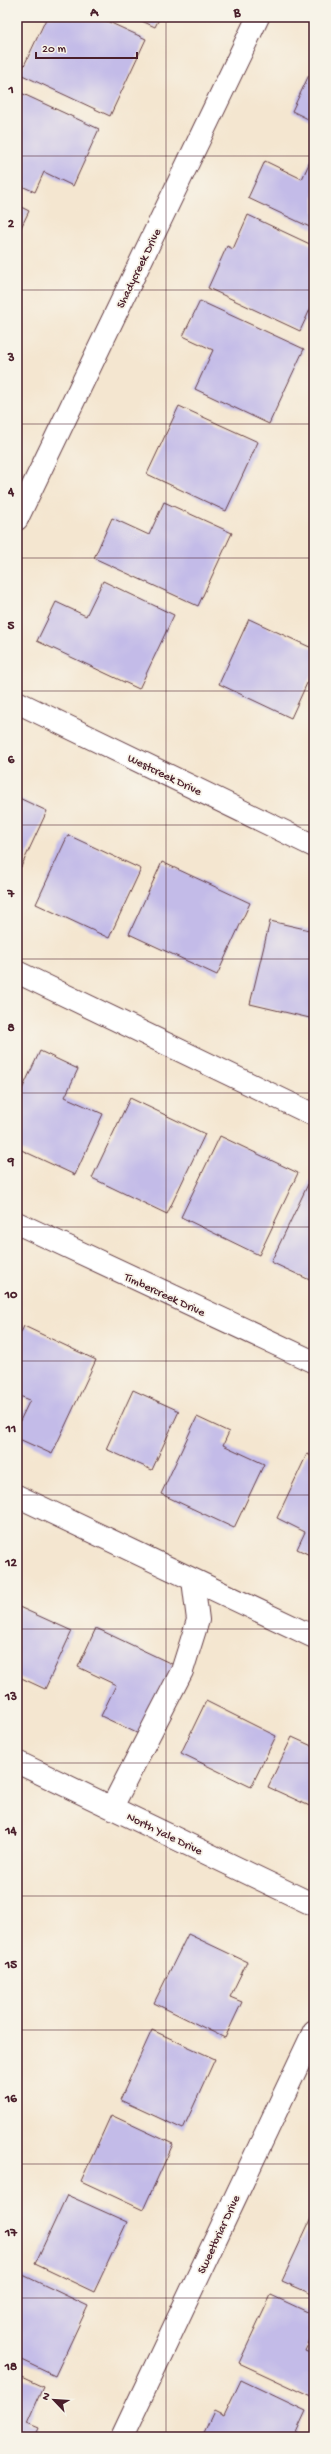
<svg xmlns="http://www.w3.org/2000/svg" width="331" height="2454" font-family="'Gochi Hand',sans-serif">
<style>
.building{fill:#c3bbe8}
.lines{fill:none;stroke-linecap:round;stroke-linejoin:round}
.minor-casing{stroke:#643d44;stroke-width:24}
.minor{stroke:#fff;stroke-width:22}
.grid{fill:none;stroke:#4a1f2b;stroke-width:1;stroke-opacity:0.55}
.labels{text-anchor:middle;stroke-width:3.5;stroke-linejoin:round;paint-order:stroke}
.street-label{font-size:12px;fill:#4a1f2b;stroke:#f7f3e8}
.neatline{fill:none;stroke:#4a1f2b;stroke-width:1.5}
.grid-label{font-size:13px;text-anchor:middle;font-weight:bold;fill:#4a1f2b}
</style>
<rect width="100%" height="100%" fill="#f7f3e8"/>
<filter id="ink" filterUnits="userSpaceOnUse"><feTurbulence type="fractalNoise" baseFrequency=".025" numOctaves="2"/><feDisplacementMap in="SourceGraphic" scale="8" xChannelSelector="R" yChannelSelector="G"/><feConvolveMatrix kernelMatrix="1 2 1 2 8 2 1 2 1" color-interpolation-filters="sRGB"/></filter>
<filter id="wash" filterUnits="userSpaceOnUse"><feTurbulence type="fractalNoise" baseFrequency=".012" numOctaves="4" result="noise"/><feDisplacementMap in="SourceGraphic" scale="16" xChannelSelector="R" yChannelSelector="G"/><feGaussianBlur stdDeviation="0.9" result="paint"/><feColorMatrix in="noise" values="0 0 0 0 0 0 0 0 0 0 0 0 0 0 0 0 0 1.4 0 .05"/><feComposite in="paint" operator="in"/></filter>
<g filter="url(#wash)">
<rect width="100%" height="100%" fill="#f4e6d0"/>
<g id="blocks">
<path class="building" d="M47 17H98L146 39 110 116 20 74Z
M133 17H160L155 27Z
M309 75 314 77V122L292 111Z
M21 93 99 129 73 186 44 172 35 192 17 184V101Z
M314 153V229L248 198 265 161 302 179Z
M17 205 29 211 17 236Z
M248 215 314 246V301L300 331 208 288 227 246 233 249Z
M200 301 304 349 269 424 195 389 213 350 183 336Z
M179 406 258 442 226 511 147 474Z
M164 502 232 533 198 606 94 558 112 518 149 535Z
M103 581 174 615 139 689 37 641 56 602 86 616Z
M249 619 314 649V668L291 718 219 684Z
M17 797 47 811 21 867 17 866Z
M68 835 141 869 109 938 36 904Z
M162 862 250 903 217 975 129 934Z
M270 921 314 931V1019L250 1004Z
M40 1051 78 1069 65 1097 103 1114 75 1175 17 1148V1100Z
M130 1098 205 1134 167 1214 92 1178Z
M220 1136 298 1173 259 1255 181 1217Z
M311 1178 314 1179V1282L271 1262Z
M24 1326 96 1360 52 1454 17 1438V1427L30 1400 17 1395V1341Z
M133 1390 179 1411 152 1470 106 1449Z
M197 1417 229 1432 223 1445 264 1464 234 1528 161 1494Z
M307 1454 314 1457V1557L297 1549 305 1532 277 1518Z
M17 1606 72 1631 45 1689 17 1676Z
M96 1628 174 1665 141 1735 101 1716 116 1685 78 1667Z
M206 1701 276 1736 251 1787 181 1753Z
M292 1737 314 1747V1808L268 1787Z
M188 1934 247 1962 230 1997 242 2002 225 2038 154 2003Z
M152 2030 215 2059 183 2129 120 2100Z
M111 2115 173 2144 143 2210 81 2181Z
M67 2195 127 2222 94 2292 35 2264Z
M314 2212V2295L282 2281Z
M23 2275 88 2306 55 2376 17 2358V2288Z
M271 2295 314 2315V2331L305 2351 314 2355V2398L239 2363Z
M17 2375 43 2387 27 2423 39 2428 35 2437H17Z
M241 2380 306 2411 294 2437H202L214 2411 224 2416Z"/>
</g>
</g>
<g filter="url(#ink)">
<use href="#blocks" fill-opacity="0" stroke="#643d44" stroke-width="1"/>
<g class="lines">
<g class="minor-casing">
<path id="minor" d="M17 519 258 17
M17 702 314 846
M17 972 314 1115
M17 1223 314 1362
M17 1496 314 1637
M17 1762 314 1905
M112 1807 182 1671 198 1620 193 1580
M122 2437 314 2031"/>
</g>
<use href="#minor" class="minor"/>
</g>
</g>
<path class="grid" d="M166 17V2437M17 156H314M17 290H314M17 424H314M17 558H314M17 691H314M17 825H314M17 959H314M17 1093H314M17 1227H314M17 1361H314M17 1495H314M17 1629H314M17 1763H314M17 1896H314M17 2030H314M17 2164H314M17 2298H314"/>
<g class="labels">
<g class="street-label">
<text transform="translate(138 268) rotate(-64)" y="4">Shadycreek Drive</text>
<text transform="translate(165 774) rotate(26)" y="4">Westcreek Drive</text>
<text transform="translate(165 1294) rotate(25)" y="4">Timbercreek Drive</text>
<text transform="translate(165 1833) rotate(26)" y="4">North Yale Drive</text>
<text transform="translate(218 2234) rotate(-65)" y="4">Sweetbriar Drive</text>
</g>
</g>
<rect width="331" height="2454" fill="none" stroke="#f7f3e8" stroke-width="44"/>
<g transform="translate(54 2400) rotate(295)" stroke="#f7f3e8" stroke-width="3" paint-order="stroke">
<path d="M0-3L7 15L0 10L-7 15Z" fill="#4a1f2b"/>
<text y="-6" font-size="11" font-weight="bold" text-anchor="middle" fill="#4a1f2b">N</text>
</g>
<path d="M36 52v6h101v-6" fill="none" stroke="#4a1f2b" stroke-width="2"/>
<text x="42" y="52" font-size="12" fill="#4a1f2b" stroke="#f7f3e8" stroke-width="3" paint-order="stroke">20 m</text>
<rect x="22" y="22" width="287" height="2410" class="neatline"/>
<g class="grid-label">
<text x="94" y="16">A</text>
<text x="237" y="16">B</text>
<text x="11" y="93">1</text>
<text x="11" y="227">2</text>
<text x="11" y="361">3</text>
<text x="11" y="495">4</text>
<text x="11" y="629">5</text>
<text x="11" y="763">6</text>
<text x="11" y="897">7</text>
<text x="11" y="1031">8</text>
<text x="11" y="1165">9</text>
<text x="11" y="1298">10</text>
<text x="11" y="1432">11</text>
<text x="11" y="1566">12</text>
<text x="11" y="1700">13</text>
<text x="11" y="1834">14</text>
<text x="11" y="1968">15</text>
<text x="11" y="2102">16</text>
<text x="11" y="2236">17</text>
<text x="11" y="2370">18</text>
</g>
</svg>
